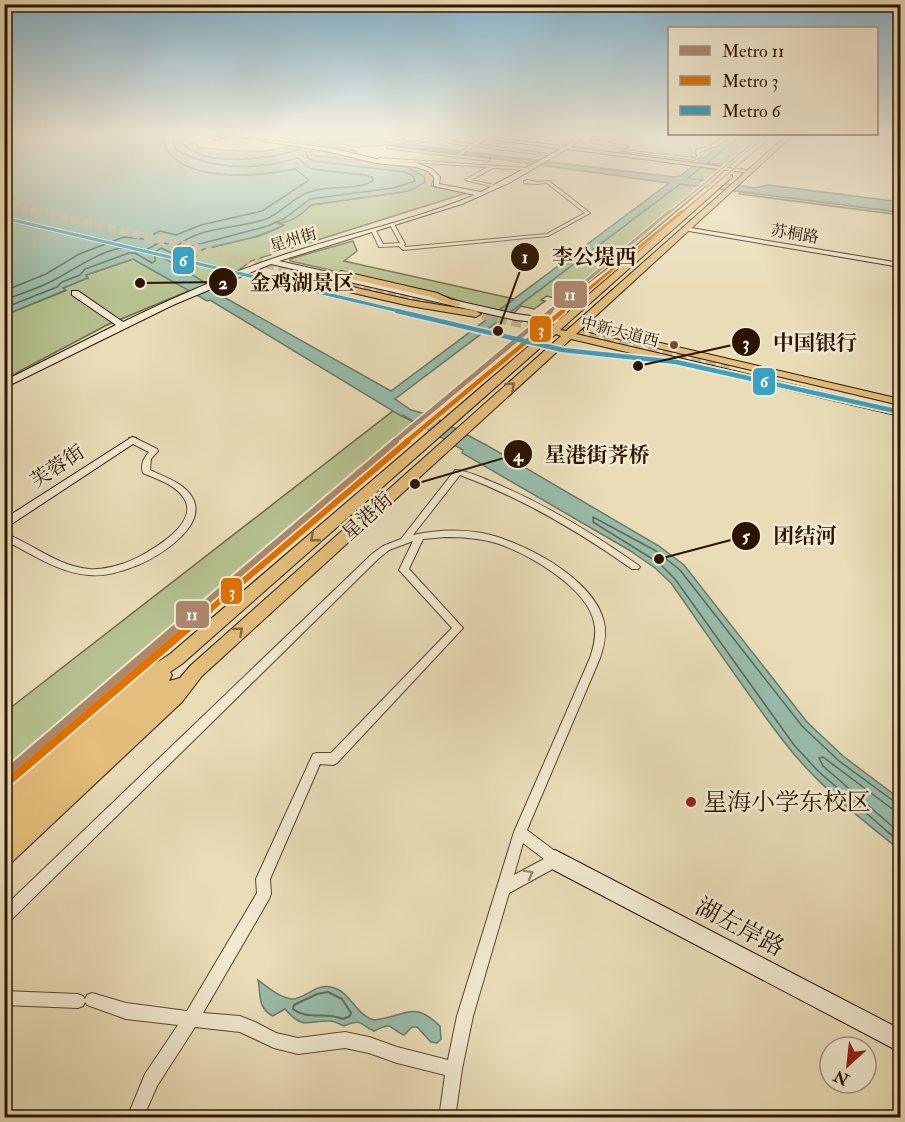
<svg xmlns="http://www.w3.org/2000/svg" width="905" height="1122" font-family="'IM FELL Double Pica','Noto Serif SC',serif">
<style>
.green{fill:#b5c18f;stroke:#706a48;stroke-width:1.5}
.water{fill:#98bcab;stroke:#6d7967;stroke-width:1.5;fill-rule:evenodd}
.lines{fill:none;stroke-linecap:round;stroke-linejoin:round}
.shore-far1{stroke:#626856;stroke-width:1.5}
.shore{stroke:#626856;stroke-width:2}
.primary-tunnel-far2{stroke:#c3b592;stroke-width:6;stroke-dasharray:6 3;stroke-linecap:butt}
.primary-tunnel-far1{stroke:#c3b592;stroke-width:8;stroke-dasharray:8 4.5;stroke-linecap:butt}
.primary-tunnel{stroke:#c3b592;stroke-width:10;stroke-dasharray:10 5;stroke-linecap:butt}
.street-casing{stroke:#5b462e;stroke-width:2}
.secondary-casing{stroke:#2c1400;stroke-width:2}
.primary-casing{stroke:#2c1400;stroke-width:2}
.street{fill:#f1e9d0;fill-rule:evenodd}
.secondary{fill:#f1e9d0;fill-rule:evenodd}
.primary{fill:#e4be7c;fill-rule:evenodd}
.metro-1-far4-casing{stroke:#f1e9d0;stroke-width:4.5}
.metro-1-far3-casing{stroke:#f1e9d0;stroke-width:5}
.metro-1-far2-casing{stroke:#f1e9d0;stroke-width:8}
.metro-1-far1-casing{stroke:#f1e9d0;stroke-width:10}
.metro-1-casing{stroke:#f1e9d0;stroke-width:12}
.metro-2-far4-casing{stroke:#f1e9d0;stroke-width:4.5}
.metro-2-far3-casing{stroke:#f1e9d0;stroke-width:5}
.metro-2-far2-casing{stroke:#f1e9d0;stroke-width:8}
.metro-2-far1-casing{stroke:#f1e9d0;stroke-width:10}
.metro-2-casing{stroke:#f1e9d0;stroke-width:12}
.metro-3-far1-casing{stroke:#f1e9d0;stroke-width:5}
.metro-3-casing{stroke:#f1e9d0;stroke-width:8}
.metro-1-far4{stroke:#ac886c;stroke-width:2}
.metro-1-far3{stroke:#ac886c;stroke-width:3}
.metro-1-far2{stroke:#ac886c;stroke-width:4.5}
.metro-1-far1{stroke:#ac886c;stroke-width:6}
.metro-1{stroke:#ac886c;stroke-width:8}
.metro-2-far4{stroke:#e17100;stroke-width:2}
.metro-2-far3{stroke:#e17100;stroke-width:3}
.metro-2-far2{stroke:#e17100;stroke-width:4.5}
.metro-2-far1{stroke:#e17100;stroke-width:6}
.metro-2{stroke:#e17100;stroke-width:8}
.metro-3-far1{stroke:#3ca0c2;stroke-width:3}
.metro-3{stroke:#3ca0c2;stroke-width:4.5}
.oneway{stroke:#88693e}
.oneway2{stroke:#988972}
.bus-dot{fill:#7a4b2a;stroke:#f1e9d0;stroke-width:2}
.poi-dot{fill:#8f2418;stroke:#f1e9d0;stroke-width:2}
.labels{text-anchor:middle;stroke-width:5;stroke-linejoin:round;paint-order:stroke}
.far-street-label{font-size:16px;fill:#2c1400;stroke:#f1e9d0}
.street-label{font-size:20px;fill:#2c1400;stroke:#f1e9d0}
.near-poi-label{font-size:24px;fill:#2c1400;stroke:#f1e9d0;text-anchor:start}
.near-street-label{font-size:24px;fill:#2c1400;stroke:#f1e9d0}
.leader{fill:none;stroke:#2c1400;stroke-width:2}
.callout-dot{fill:#2c1400;stroke:#f1e9d0;stroke-width:2}
.mark-label{font-size:18px;text-anchor:middle;font-weight:bold;fill:#fff}
.callout-label{font-size:21px;text-anchor:middle;font-weight:bold;fill:#2c1400;stroke:#f1e9d0;stroke-width:5;stroke-linejoin:round;paint-order:stroke}
.line-badge{stroke:#f1e9d0;stroke-width:2}
.badge-label{font-size:16px;text-anchor:middle;font-weight:bold;fill:#fff}
</style>
<rect width="100%" height="100%" fill="#e9ddb7"/>
<filter id="stains"><feTurbulence type="fractalNoise" baseFrequency=".00333" numOctaves="4"/><feColorMatrix values="0 0 0 0 .2 0 0 0 0 .09 0 0 0 0 .02 0 0 0 .5 -.17"/></filter>
<radialGradient id="worn" r=".72"><stop offset=".6" stop-color="#630" stop-opacity="0"/><stop offset="1" stop-color="#630" stop-opacity=".3"/></radialGradient>
<path class="green" d="M741 136H765L730 165 705 163Z
M333 146 357 151 354 153 358 155 426 169 435 176 431 186 470 192 251 261 239 270 107 325 5 379V315L65 291 63 288 88 278 86 275 133 259 159 274 177 268 158 255 162 254 179 264 192 260 195 256 185 254 259 236 278 228 275 224 303 212 311 205 403 192 425 182V178L408 167 310 155 313 148Z
M701 167 724 171 712 182 688 179 689 175Z
M680 184 705 187 626 254 564 301 547 296 541 300 545 301 534 309 521 306 514 313 484 309 445 296 290 261V259L353 241 357 251 344 261 514 299 550 273 559 275Z
M741 191 900 212V215L739 194Z
M393 411 421 426 5 775V712Z"/>
<path class="water" d="M5 136H171L185 139 184 140 195 143 200 148C235 149 265 158 300 142L272 136H382L379 139 393 143 674 177 680 176 732 136H741L688 178 755 188 768 185 900 202V212L680 184 395 399 411 410 430 415 488 446 659 546 684 565 807 722 843 756 900 799V850C861 819 820 787 789 748 747 695 710 638 671 583L655 568 629 550 462 453 463 450 403 415 401 416 210 300 207 301 133 259 86 275 88 278 63 288 66 290 5 315ZM337 144 359 147 387 145 455 153 669 183 391 391 222 296 224 294 159 255 162 254 179 264 196 256 187 254C219 243 254 241 284 225L277 223C292 223 302 214 311 205L403 192 414 189 425 182 424 177 406 166 311 155 313 153 309 152 313 148Z
M258 980C267 987 279 997 291 999 305 1000 315 983 331 987 351 991 354 1014 374 1020 406 1017 412 999 440 1026L441 1039 437 1043 431 1042 417 1027H412L404 1035C387 1028 395 1021 374 1031 359 1024 362 1018 344 1026 339 1024 335 1021 330 1021 308 1020 304 1031 285 1009L273 1016C257 1008 261 994 258 980Z"/>
<g class="lines">
<path class="shore-far1" d="M178 136C194 171 272 159 301 149
M308 144 337 138 372 141 375 136
M4 291 46 274 79 254 124 237 144 239 160 231 176 235 201 225 262 211 309 180 295 169C260 176 195 183 169 153 165 149 164 142 162 136
M4 300C20 294 37 289 52 281 78 268 117 237 146 250L160 242 177 246C200 226 238 229 266 219 282 213 293 197 309 192 328 185 355 191 373 181L372 177 364 175 311 169 298 158C257 170 215 171 176 150L171 136
M4 308 57 287 62 282 80 275 85 269 129 253H135L152 263 155 261V252L161 248 181 257 188 247 268 226 285 218 310 199 393 188 415 181 413 176 405 172 313 161 308 158 305 149
M900 810 891 808 823 757 819 758 823 766 900 833
M889 833 818 771 794 745 675 579 659 563 593 522V517L656 551 680 570 802 726 839 761 895 802 900 803"/>
<path class="shore" d="M888 832 900 842
M328 992 342 999 351 1013 350 1016 343 1019C326 1011 309 1021 293 1009L294 1005 317 994Z"/>
<path class="primary-tunnel-far2" d="M4 204 42 213"/>
<path class="primary-tunnel-far1" d="M35 211 474 312"/>
<path class="primary-tunnel" d="M468 311 569 334
M560 328 730 366"/>
<g class="street-casing">
<path id="street" d="M278 136H282L268 142 265 141Z
M390 136H394L410 143 437 136 451 141 473 144 486 136 487 138 477 144 554 155 552 156 474 146 460 155 490 159 489 161 387 148 388 146 456 155 470 146 450 143 438 138 410 145Z
M501 136H505L498 140 495 139Z
M596 136H600L594 140 628 147 626 148 590 142Z
M726 136H730L716 146 699 152 701 157 694 160 622 151 624 150 694 158 697 157 696 150 714 144Z
M379 158 529 168 531 169 529 170 493 168 471 180 499 186 498 188 465 180 488 167 378 160Z
M527 180 538 182 549 181 590 213 548 236 403 250 399 246 379 247 371 230 375 229 383 244 400 243 390 225 394 224 405 244 404 245 405 247 547 234 585 213 547 183 536 184 524 183V181Z
M129 438H135L157 449 158 451 151 459 150 470C164 477 183 482 192 497 209 525 160 556 138 565 123 571 105 577 89 575 58 573 31 553 4 540V533C33 544 57 566 89 569 100 570 113 567 125 563 144 556 199 526 185 500 177 485 157 479 143 473 140 464 144 458 149 452L129 442Z
M455 470C466 470 480 477 490 481 543 503 591 532 638 565L640 567 638 569H632C578 531 522 498 460 475L413 535C435 530 460 529 482 533 522 541 594 578 604 622 607 634 604 646 600 658L527 830 560 855 561 860 560 865 509 893 473 1016 462 1069 455 1118H439L445 1075 397 1063 369 1053 345 1048 298 1054 274 1048 240 1032 195 1027 157 1086 143 1118H127L145 1074 178 1025 126 1019 87 1005 85 1002 83 1006 78 1008 4 1005V991L78 994 83 996 85 999 87 995 92 993 126 1003 187 1011 257 893 256 879 313 754 317 753H331L452 628 399 570 413 541 389 550 378 559 9 922 4 924V907L372 554 383 546 401 539ZM445 537C462 537 479 538 496 543 527 553 587 587 594 622 597 634 594 646 590 658L514 832 457 1016 448 1060 397 1047 369 1037 345 1032 298 1038 276 1033 255 1022 240 1016 203 1013 269 899 271 894 270 879 320 764 333 765 337 763 463 628 409 569 423 539ZM523 843 544 859 514 875Z"/>
</g>
<g class="secondary-casing">
<path id="secondary" d="M204 136H226L218 140Z
M234 136 330 148 376 159 417 163 432 169 440 177 439 184 481 192 561 149 471 136 565 146 581 136H586L571 147 753 171 750 173 567 149 511 182 462 204 279 261 516 314 561 320 564 321V325L516 320 271 264 173 305 4 388V381L116 325 72 295V291H78L123 322C179 295 237 269 296 251 356 232 417 219 475 195L434 186V177L428 171 416 167 376 163 330 152Z
M685 227 900 263V267L683 230Z
M132 437 136 438V442L4 529V519Z
M555 850 900 1029V1052L548 867 545 860 548 853Z"/>
</g>
<g class="primary-casing">
<path id="primary" d="M786 136H792L576 334 900 410V416L571 339 202 676 182 702 12 862 4 865V787L141 673 170 654 728 175H732V177L560 330 566 331ZM556 334 561 336 190 666 180 678 169 681 172 675 170 672 182 664Z
M341 271 437 293 461 304 456 307 431 297 338 276 337 274Z
M326 281 410 300 476 311 481 314 476 317 410 306 323 286V282Z
M588 326 900 399V405L585 331 583 329Z"/>
</g>
<use href="#street" class="street"/>
<use href="#secondary" class="secondary"/>
<use href="#primary" class="primary"/>
<g class="metro-1-far4-casing">
<path id="metro-1-far4" d="M669 213 761 136"/>
</g>
<g class="metro-1-far3-casing">
<path id="metro-1-far3" d="M549 312 670 211"/>
</g>
<g class="metro-1-far2-casing">
<path id="metro-1-far2" d="M394 442 551 311"/>
</g>
<g class="metro-1-far1-casing">
<path id="metro-1-far1" d="M195 612 396 441"/>
</g>
<g class="metro-1-casing">
<path id="metro-1" d="M4 775 197 610"/>
</g>
<g class="metro-2-far4-casing">
<path id="metro-2-far4" d="M681 213 766 142"/>
</g>
<g class="metro-2-far3-casing">
<path id="metro-2-far3" d="M561 312 683 211"/>
</g>
<g class="metro-2-far2-casing">
<path id="metro-2-far2" d="M406 442 563 311"/>
</g>
<g class="metro-2-far1-casing">
<path id="metro-2-far1" d="M207 612 408 441"/>
</g>
<g class="metro-2-casing">
<path id="metro-2" d="M9 781 209 610"/>
</g>
<g class="metro-3-far1-casing">
<path id="metro-3-far1" d="M4 218 403 312"/>
</g>
<g class="metro-3-casing">
<path id="metro-3" d="M397 311 563 350 676 362 900 412"/>
</g>
<use href="#metro-1-far4" class="metro-1-far4"/>
<use href="#metro-1-far3" class="metro-1-far3"/>
<use href="#metro-1-far2" class="metro-1-far2"/>
<use href="#metro-1-far1" class="metro-1-far1"/>
<use href="#metro-1" class="metro-1"/>
<use href="#metro-2-far4" class="metro-2-far4"/>
<use href="#metro-2-far3" class="metro-2-far3"/>
<use href="#metro-2-far2" class="metro-2-far2"/>
<use href="#metro-2-far1" class="metro-2-far1"/>
<use href="#metro-2" class="metro-2"/>
<use href="#metro-3-far1" class="metro-3-far1"/>
<use href="#metro-3" class="metro-3"/>
</g>
<defs><path id="oneway-chevron" d="M-2-3.5L2.5 0L-2 3.5" fill="none" stroke-width="1.6" stroke-linecap="round" stroke-linejoin="round" transform="scale(1.5)"/></defs>
<g class="oneway">
<use href="#oneway-chevron" transform="translate(511 386) rotate(-42)"/>
<use href="#oneway-chevron" transform="translate(314 538) rotate(139)"/>
<use href="#oneway-chevron" transform="translate(239 631) rotate(-42)"/>
</g>
<use class="oneway2" href="#oneway-chevron" transform="translate(529 874) rotate(-29)"/>
<linearGradient id="sky" x2="0" y2="1"><stop stop-color="#88b7d0"/><stop offset="0.46" stop-color="#f5f0df"/><stop offset="1" stop-color="#f5f0df" stop-opacity="0"/></linearGradient>
<rect width="905" height="293" fill="url(#sky)"/>
<circle class="bus-dot" cx="674" cy="345" r="5"/>
<circle class="poi-dot" cx="691" cy="802" r="6"/>
<g class="labels">
<g class="far-street-label">
<text transform="translate(795 233) rotate(9)" y="6">苏桐路</text>
<text transform="translate(293 239) rotate(-17)" y="6">星州街</text>
<text transform="translate(620 331) rotate(14)" y="6">中新大道西</text>
</g>
<g class="street-label">
<text transform="translate(57 466) rotate(-34)" y="7">芙蓉街</text>
<text transform="translate(367 516) rotate(-42)" y="7">星港街</text>
</g>
<g class="near-poi-label">
<text x="703" y="810">星海小学东校区</text>
</g>
<g class="near-street-label">
<text transform="translate(740 927) rotate(28)" y="8">湖左岸路</text>
</g>
</g>
<path class="leader" d="M498 331L525 257M140 283L223 282M638 366L746 342M415 484L518 454M659 559L746 536"/>
<g class="callout-dot">
<circle cx="498" cy="331" r="6"/>
<circle cx="140" cy="283" r="6"/>
<circle cx="638" cy="366" r="6"/>
<circle cx="415" cy="484" r="6"/>
<circle cx="659" cy="559" r="6"/>
<circle cx="525" cy="257" r="15"/>
<circle cx="223" cy="282" r="15"/>
<circle cx="746" cy="342" r="15"/>
<circle cx="518" cy="454" r="15"/>
<circle cx="746" cy="536" r="15"/>
</g>
<g class="mark-label">
<text x="525" y="263">1</text>
<text x="223" y="289">2</text>
<text x="746" y="349">3</text>
<text x="518" y="461">4</text>
<text x="746" y="542">5</text>
</g>
<g class="callout-label">
<text x="594" y="264">李公堤西</text>
<text x="302" y="290">金鸡湖景区</text>
<text x="815" y="350">中国银行</text>
<text x="597" y="462">星港街荠桥</text>
<text x="805" y="543">团结河</text>
</g>
<g class="line-badge">
<rect x="172" y="246" width="23" height="29" rx="6" fill="#3ca0c2"/>
<rect x="553" y="280" width="35" height="29" rx="6" fill="#ac886c"/>
<rect x="529" y="315" width="23" height="28" rx="6" fill="#e17100"/>
<rect x="752" y="367" width="24" height="29" rx="6" fill="#3ca0c2"/>
<rect x="220" y="577" width="23" height="28" rx="6" fill="#e17100"/>
<rect x="175" y="600" width="35" height="29" rx="6" fill="#ac886c"/>
</g>
<g class="badge-label">
<text x="183" y="266">6</text>
<text x="570" y="300">11</text>
<text x="541" y="335">3</text>
<text x="764" y="387">6</text>
<text x="232" y="597">3</text>
<text x="192" y="620">11</text>
</g>
<rect width="905" height="1122" fill="none" stroke="#e9ddb7" stroke-width="24"/>
<rect x="6" y="6" width="893" height="1110" fill="none" stroke="#2c1400" stroke-width="3"/>
<rect x="12" y="12" width="881" height="1098" fill="none" stroke="#2c1400" stroke-width="1.5"/>
<rect x="668" y="27" width="210" height="108" fill="#f1e9d0" stroke="#a2947d" stroke-width="1.5"/>
<rect x="680" y="46" width="30" height="9" fill="#ac886c" stroke="#a2947d" stroke-width="1.5"/>
<text x="722" y="57" font-size="18" fill="#2c1400">Metro 11</text>
<rect x="680" y="76" width="30" height="9" fill="#e17100" stroke="#a2947d" stroke-width="1.5"/>
<text x="722" y="87" font-size="18" fill="#2c1400">Metro 3</text>
<rect x="680" y="106" width="30" height="9" fill="#3ca0c2" stroke="#a2947d" stroke-width="1.5"/>
<text x="722" y="117" font-size="18" fill="#2c1400">Metro 6</text>
<g transform="translate(848 1065) rotate(207)"><circle r="28" fill="#f1e9d0" stroke="#a2947d" stroke-width="1.5"/>
<path d="M0-4.5L10 22L0 15L-10 22Z" fill="#8f2418"/>
<text y="-9" font-size="16" font-weight="bold" text-anchor="middle" fill="#2c1400">N</text>
</g>
<rect width="100%" height="100%" filter="url(#stains)"/>
<rect width="100%" height="100%" fill="url(#worn)"/>
</svg>
